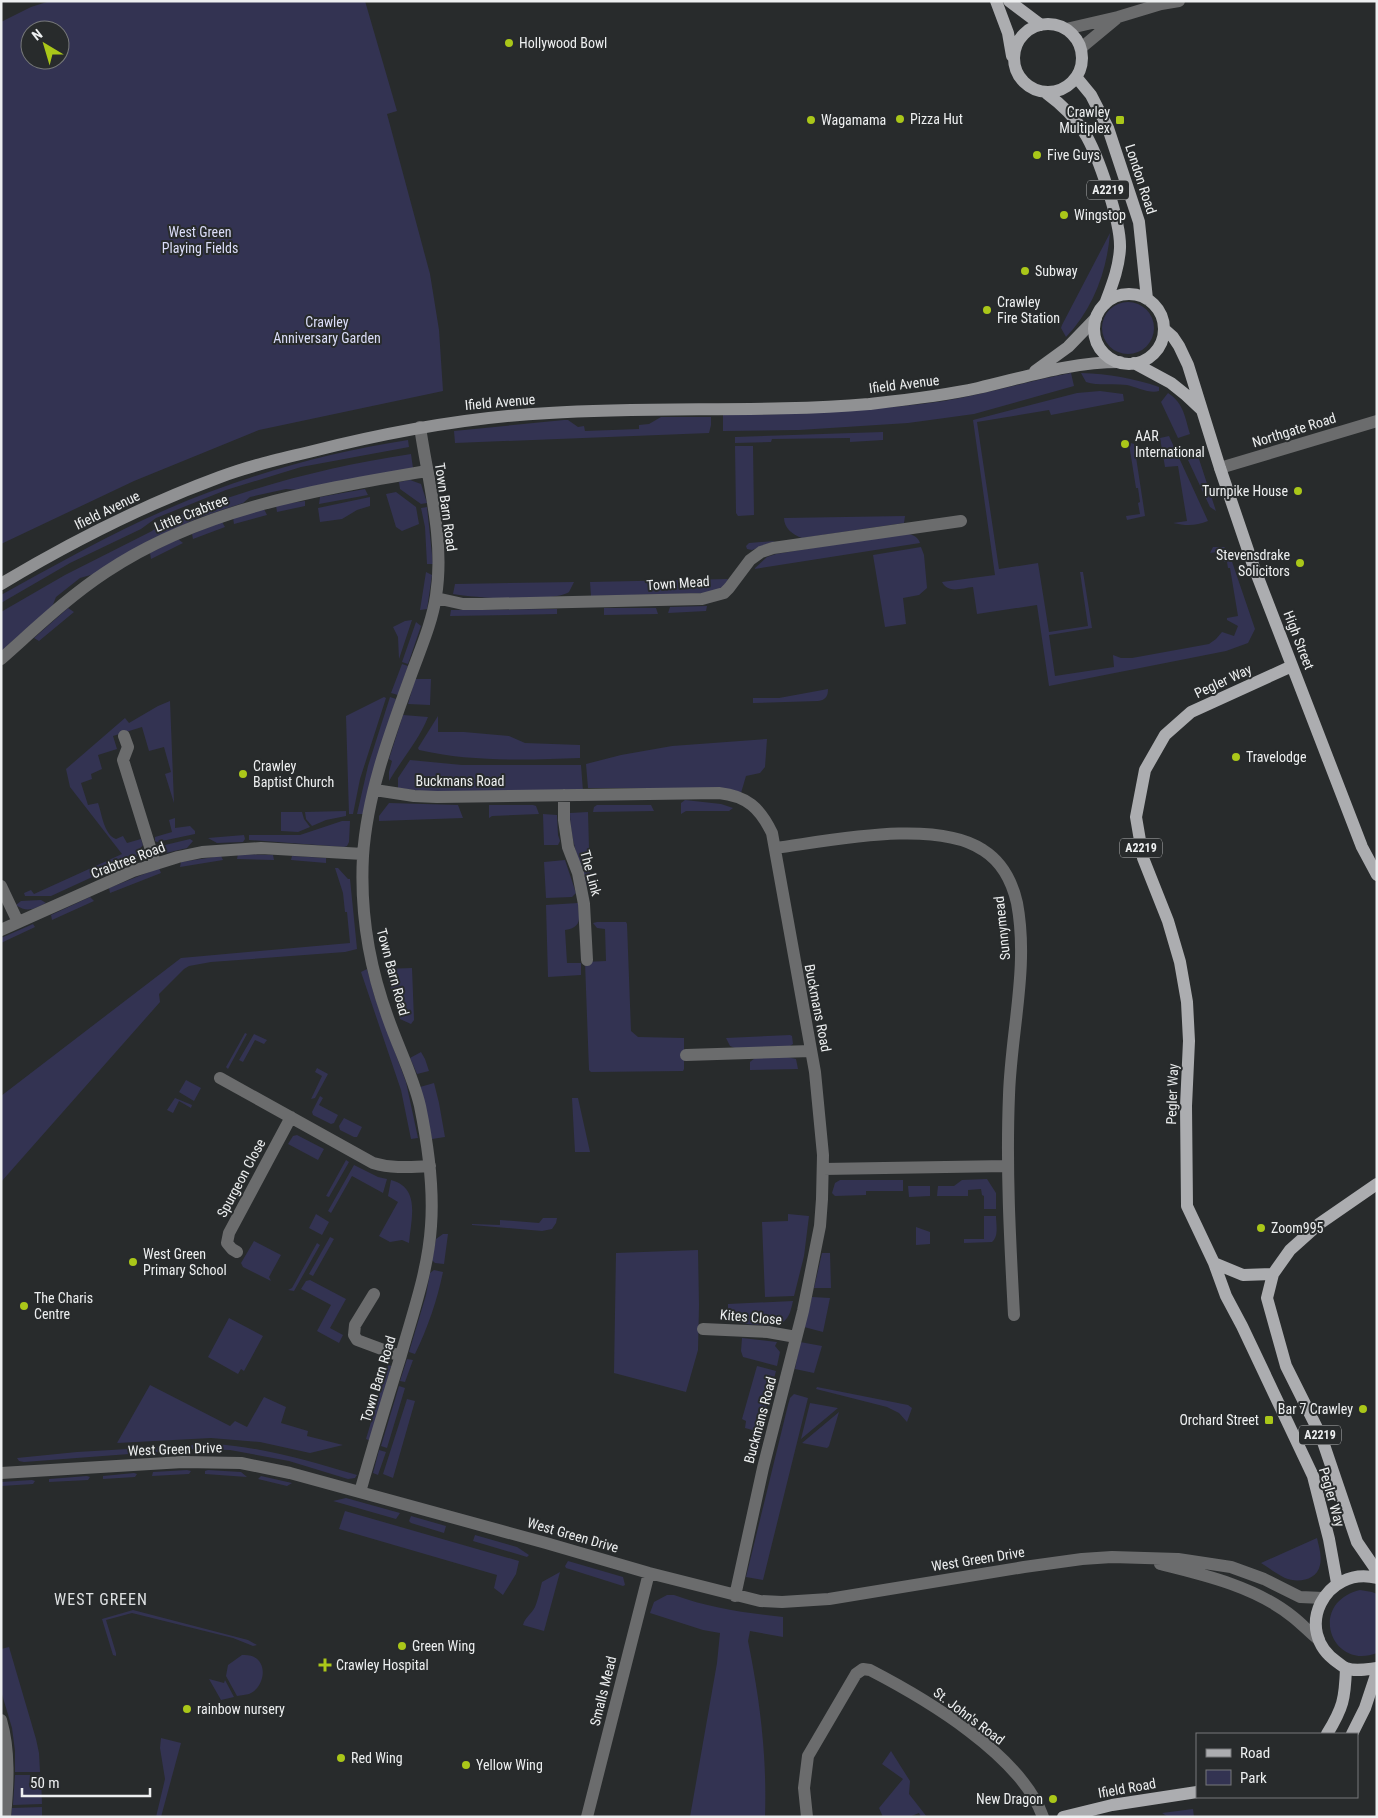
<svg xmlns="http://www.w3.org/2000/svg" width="1378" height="1818" font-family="'Roboto Condensed',sans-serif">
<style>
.green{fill:#333352;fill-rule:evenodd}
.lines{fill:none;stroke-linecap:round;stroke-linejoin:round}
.street{stroke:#6b6c6d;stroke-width:12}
.secondary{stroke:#909193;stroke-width:12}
.primary{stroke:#acadb0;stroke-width:12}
.poi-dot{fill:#aac719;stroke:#282b2c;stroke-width:2}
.labels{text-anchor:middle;stroke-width:4;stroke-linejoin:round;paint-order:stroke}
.shield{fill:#282b2c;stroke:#b2b4b5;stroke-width:1}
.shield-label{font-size:12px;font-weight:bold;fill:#edeff0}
.poi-label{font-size:14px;fill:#edeff0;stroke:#282b2c;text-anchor:start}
.street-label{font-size:14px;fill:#edeff0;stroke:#282b2c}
.park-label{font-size:14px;fill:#dbddf8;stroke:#282b2c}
.quarter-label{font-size:16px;letter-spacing:1px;fill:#dee1e3;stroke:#282b2c}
</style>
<rect width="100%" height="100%" fill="#282b2c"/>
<path class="green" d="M50 1H365L397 111 387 114 430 274 439 330 443 391 259 430 134 481 1 544V22L31 7ZM30 30H60V60H30Z
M1110 233C1107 271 1093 309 1066 337L1061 328 1062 325Z
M1102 328a26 26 0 1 1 52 0a26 26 0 1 1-52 0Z
M1071 373 1074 386 974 414 908 423 799 430 723 431V415C797 415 870 411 944 401 987 394 1028 381 1071 373Z
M1081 373C1109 374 1133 378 1159 387V391C1150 394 1136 387 1127 385 1113 383 1098 386 1086 382Z
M1100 391 1123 394 1124 401 1051 415 1049 410 977 422 999 569 1038 563 1049 632 1088 626 1080 572H1083L1092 628 1049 635 1055 676 1114 667 1113 655 1121 658H1132L1209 644 1216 639 1222 632 1234 636 1238 626 1227 620V618L1238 616 1230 568H1228L1227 562H1224L1222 551 1210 553 1213 547H1224L1228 550 1255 629 1248 643 1226 651 1049 686 1037 605 977 614 973 587C962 588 948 594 942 582L995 575 973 420 1077 393Z
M1168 393C1184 403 1185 418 1190 434L1178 438 1161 402Z
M661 417H711V425L709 433 455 443 454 431 564 420H568L578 427 584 426 585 431 639 429V425L649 424Z
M883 432V440L850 442V438L772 439 771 442 735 443V437Z
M1169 436 1208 521C1196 526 1186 526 1173 523L1187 521 1178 466 1165 467 1160 438Z
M408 440 409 447 301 467 226 490 156 518 141 529 70 563 1 603V595C48 569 94 543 143 520 226 481 317 454 408 440Z
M1131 443 1134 444 1145 516 1127 520 1126 516 1140 514 1138 503 1140 502 1138 488H1136L1129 444Z
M735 446H753L754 515 738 516 736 513Z
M411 454 413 468 300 490 286 489 250 497 243 503 198 518 146 542 94 574 80 578 56 597 52 607 1 651V612L65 575 152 531 162 523C242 489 325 467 411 454Z
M1198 456 1216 511 1210 507 1188 460Z
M410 480 421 484 427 503 421 504 400 489 399 482Z
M365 489 368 495 319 504 320 497Z
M396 492 416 507 419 524 402 531 396 527 386 494Z
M370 497V506L357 510 342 519 320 522 318 508Z
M305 501V506L277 512 276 505Z
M427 507 433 564H427L425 527 421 508Z
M264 509 267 515 234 524 233 518Z
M905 516 904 523 802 538C793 535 784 528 784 518Z
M222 522 225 527 193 539 192 534Z
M904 533C911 534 918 536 920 543L754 569 767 557 776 554Z
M178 539 183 543 151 559 150 553Z
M775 541 752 550 747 549 746 546 749 543Z
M921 547 924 555 927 588 919 595 903 598 906 624 885 627 873 555Z
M426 572 432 575 427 609 420 610Z
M728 579 723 588 711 593 591 596 590 582Z
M574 582 569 592C551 603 476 598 453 594L455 584Z
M707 606 706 611 668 613 670 607Z
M68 608 74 612 39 641 34 638Z
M604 608H656L658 614 604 615Z
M557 609V614L450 616 451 610Z
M412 620 399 659 398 637 393 627 405 621Z
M416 622 421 626 408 664 402 662Z
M402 664 408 666 398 695 391 693Z
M415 679H431L430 705 408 704Z
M828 689C828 696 826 700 818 701L753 703V698H779Z
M384 697 386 698 360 779 353 814H349L346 716Z
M390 697 396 699 363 814H357L368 766Z
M170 701 174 803 165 774 171 772 164 747 149 751 142 727 113 736 117 749 98 755 102 769 91 774 92 779 81 783 88 805 98 803C102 814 104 835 116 839L123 836 127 843 141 839 143 845 138 851V856L51 896H25L24 893 31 890 34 894 122 854 70 787 66 769 125 718 129 723 158 706Z
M403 715 428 717C419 740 402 759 389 781V772L392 761 389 759Z
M438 716V732H464L509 736 525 743 580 745V758C527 760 471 762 419 750L418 748Z
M767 739 765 767 760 773 746 776 741 793 718 788H588L586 764 621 755 672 746Z
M410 760 462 765H581L583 791H421L398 788V778Z
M685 800 721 804 733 808 729 811H686L681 814V803Z
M389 803 458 805 463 818 379 821V816Z
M489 805H533L536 806 539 814 492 816 489 818Z
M597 805H651L654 811 593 812 594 807Z
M346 811V816L326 820 312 826 306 819 305 812Z
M281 812H302L304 819 310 827 298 832 281 831Z
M588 812 590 885 587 886C579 861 570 839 570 813Z
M543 814 557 815 558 835 560 841 558 845H544Z
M175 818V828L190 826 195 831V834L157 842 155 841V837L172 832 169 820Z
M342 821H350L349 842 347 846 344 847 249 840V835H300Z
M244 835 245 839 243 842 217 843 208 838Z
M190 839 193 841 187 848 166 853H163L159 848 161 846Z
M238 854 273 855 274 860 237 859Z
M221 856 223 860 180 867 181 862Z
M292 856 326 858V863L291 860Z
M565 860 576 893 572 897 546 898 544 862Z
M159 868 161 873 110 893 109 888Z
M335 868H338L348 879H350L357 949 345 952 211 962 189 966 184 969 159 994 160 1002 1 1182V1096L181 958 350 943 347 912H345L343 893Z
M90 897 94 901 52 920 51 915Z
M41 900 46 903C34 909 27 913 16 905L21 901Z
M578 903C579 918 583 927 565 930L567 963H581V975L548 977 546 905Z
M597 922H626L627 924 631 1031 638 1037 684 1038V1069L683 1071 591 1072 589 1070 585 962 606 961 605 929 597 928 593 923Z
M33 924 35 927 1 943V938Z
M412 968 414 1020 411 1024 400 1019 385 969Z
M367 969 375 998 406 1082 418 1138 411 1139 401 1090 361 972Z
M245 1033 247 1034 228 1069 226 1067Z
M254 1034 267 1040 264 1044 255 1040 243 1062 239 1060Z
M790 1035 792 1036 793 1044 790 1046 735 1048 730 1046 726 1038Z
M421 1052 425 1059 429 1071 417 1074 410 1058Z
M787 1057 796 1059 798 1069 750 1070V1062L755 1058Z
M317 1068 328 1074 315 1098 311 1099 322 1076 315 1072Z
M186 1080 201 1088 194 1101 179 1092Z
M434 1083 439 1103 445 1137 432 1139 420 1087Z
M320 1096 323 1098 319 1105 338 1115 334 1123 331 1124 313 1115 312 1112Z
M175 1098 192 1105 191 1108 179 1101 173 1113 167 1110Z
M572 1098H578L590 1152H575Z
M344 1118 362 1127 357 1137H354L340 1130 339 1126Z
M297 1135 324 1149 318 1160 288 1144 293 1136Z
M346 1160 349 1162 329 1197 326 1196Z
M354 1165 378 1177 387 1179 383 1193 352 1176 331 1213 328 1211Z
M987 1179 996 1193V1209H984V1196L982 1195 981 1189 968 1190V1196H937L938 1186H954L962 1180Z
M391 1180C421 1188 411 1219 409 1243L402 1240 390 1242 379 1236 398 1202 388 1196Z
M840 1180H903V1191H866V1195L835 1196 832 1193 835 1183Z
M908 1186H930V1196L909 1197Z
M316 1214 329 1222 322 1235 309 1228Z
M788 1214 809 1216 804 1256 794 1296 765 1297 762 1222 788 1221Z
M984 1216H996C996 1224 999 1236 992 1242L964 1243V1239H984Z
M543 1218H557L556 1223 552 1229 542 1231 472 1225V1224L500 1225V1220L539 1223Z
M916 1227 930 1232V1244L916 1245Z
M443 1234H448L444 1264 435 1263 432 1260 436 1239Z
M330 1237 334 1239 313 1276 309 1274Z
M254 1241 281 1255 269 1277 271 1281 243 1267 241 1263Z
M317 1243 320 1245 294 1291 288 1290 292 1288Z
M698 1250 699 1305 698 1350 686 1392 614 1373 616 1253Z
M822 1253H830L831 1288H814Z
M434 1270 443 1272C437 1301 428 1327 415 1354L409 1352 426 1295 430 1273Z
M310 1280 346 1299 330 1328 343 1335 339 1343 317 1331 331 1305 301 1289 306 1281Z
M812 1297 830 1298 823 1332 804 1327Z
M793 1301C791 1309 790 1317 783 1322 776 1328 738 1325 730 1319L728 1313V1304Z
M229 1318 263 1336 244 1371 241 1369 238 1374 208 1357Z
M742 1338 777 1342 775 1346 780 1352 777 1366 743 1357 741 1351Z
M800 1342 822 1346 814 1373 795 1369Z
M407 1359 413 1360 405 1382 400 1381Z
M388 1365 391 1366 371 1441 366 1439Z
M757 1366 776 1371 760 1432 745 1428 746 1421 742 1419Z
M150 1385 230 1426 235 1421 247 1427 264 1397 286 1407 281 1423 308 1431 307 1436 343 1445 310 1453 260 1442 211 1438 117 1443Z
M399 1386 405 1388 387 1448 381 1446Z
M817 1387 908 1405 912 1408 907 1422 899 1413 887 1407 816 1389Z
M794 1394 808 1398 763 1580 746 1577 788 1405 790 1398Z
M407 1399 415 1401 393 1478 383 1474Z
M810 1403 838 1408 801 1439Z
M839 1412 829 1446 827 1448 802 1443Z
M213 1444C263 1447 309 1461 357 1475L355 1478 348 1479 289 1461 230 1450 195 1449 24 1462 19 1461 17 1458 77 1452Z
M379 1450 386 1452 378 1475 373 1473Z
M187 1470 191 1471 189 1474 152 1476 153 1472Z
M208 1470 241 1472 247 1477 205 1474V1471Z
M134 1473 137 1474 135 1477 103 1479V1476Z
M87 1476 90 1477 88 1480 49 1482V1479Z
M261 1476 292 1483 287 1486 258 1479Z
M32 1480 35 1481 33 1484 1 1486V1482Z
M346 1498 400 1513 396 1519 333 1501Z
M345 1511 519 1561 516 1574 503 1595 494 1588 497 1575 339 1529Z
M411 1516 446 1526 444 1533 411 1523 409 1521Z
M475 1535 517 1547 529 1555 527 1557 473 1541Z
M1317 1538C1319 1547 1322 1556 1320 1565 1317 1581 1297 1583 1285 1578 1277 1574 1269 1568 1261 1563Z
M568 1561 623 1577 625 1585 623 1586 566 1568 565 1566Z
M560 1572 544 1631 523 1625C525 1617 531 1615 535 1607 538 1600 540 1590 542 1582Z
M1360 1590 1372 1592 1377 1594V1653C1331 1671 1307 1603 1360 1590Z
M667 1595H674C710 1608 745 1613 783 1617V1637L750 1631 748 1641C760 1700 767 1756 765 1817H690L717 1663 720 1633 703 1630 650 1613 654 1602Z
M133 1610 248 1640 257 1645 253 1646 233 1638 132 1613 106 1620 116 1653V1656L113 1655 102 1619Z
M9 1647 36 1739 39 1753 40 1772H15V1751L12 1728 1 1691V1649Z
M242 1655C270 1653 267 1687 249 1694 246 1695 241 1695 237 1696L226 1676 228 1665Z
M209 1679 224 1683 225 1680 234 1697 221 1700Z
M161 1738 181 1743 161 1817H156L165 1779 160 1748Z
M891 1751 910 1781 909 1794 927 1817H921L919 1813 909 1817H883L879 1808 903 1779 882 1764Z
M15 1775H41L42 1804 13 1805Z
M42 1807V1817H11L12 1808Z
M1193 1809 1194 1817H1168L1162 1813Z"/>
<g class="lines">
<path class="street" d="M1066 29 1118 17 1161 4 1179 1
M1081 48 1116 19
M1220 468 1377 421
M436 598 463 604H482L702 599 724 593 729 588 750 560 761 552 773 548 961 521
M1 659C35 629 68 597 106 572 202 508 316 490 427 471
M124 736 128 747 123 760 155 863
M375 790 414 796 437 797 719 793C747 796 760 808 772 833L815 1072 823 1155 822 1199 820 1226 803 1311 763 1468 735 1596
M564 795V820L568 847 578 873 584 904 587 960
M775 848C829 841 936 818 983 850 1002 862 1012 881 1017 903 1029 967 1011 1031 1009 1095 1006 1168 1010 1241 1014 1315
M1 886 18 922
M1 930 133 871 178 857 202 852 261 848 363 854
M686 1055 811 1051
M220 1078 373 1163C393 1169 410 1167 430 1166
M823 1169 1007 1166
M237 1252 232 1249 227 1243 229 1233 291 1117
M374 1294 355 1325 354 1335 357 1340 400 1356
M703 1329 768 1332 796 1337
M1 1473 183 1462 241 1463 290 1473 546 1543 649 1573 760 1601 782 1602 829 1599 1024 1567 1082 1559 1112 1557 1178 1559 1231 1567 1264 1579 1300 1597 1323 1598
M360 1492C373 1446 387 1400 401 1355 413 1312 428 1271 431 1226 434 1186 428 1145 420 1106 413 1076 398 1047 388 1018 369 966 360 911 363 856 367 794 390 733 411 675 420 650 432 623 436 596 445 540 428 482 420 427
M1160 1564C1205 1575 1256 1587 1293 1617 1302 1624 1310 1633 1319 1640
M1 1720C10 1751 8 1785 5 1817
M587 1817 649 1573
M807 1817 804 1788 808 1756 856 1674 863 1669 870 1670C926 1699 1021 1755 1043 1817"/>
<path class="secondary" d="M1035 371 1068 347 1096 318
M1 584C71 542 144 505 220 477 249 466 279 459 309 452 388 432 468 417 549 413 656 406 763 413 869 404 905 400 942 396 978 388 1026 377 1070 362 1120 362"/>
<path class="primary" d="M996 1 1008 33 1012 56
M1009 1 1041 25
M1014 58a34 34 0 1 1 68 0a34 34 0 1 1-68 0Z
M1077 78 1091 95 1108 128 1139 222 1147 299
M1046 93C1061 104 1074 116 1084 132 1098 154 1121 222 1120 248 1119 268 1112 285 1105 304
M1094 329a35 35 0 1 1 70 0a35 35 0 1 1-70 0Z
M1164 329 1173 337 1179 346 1188 365 1220 468 1252 562 1362 847 1377 875
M1134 363 1171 383 1186 395 1202 410
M1292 666 1191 712 1165 735 1145 770 1136 817 1143 858 1168 921 1180 962 1187 1002 1189 1041 1186 1106 1187 1206 1214 1263 1226 1296 1242 1326 1313 1476 1329 1539 1337 1583
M1377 1184 1319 1224 1290 1250 1273 1274 1267 1298 1286 1366 1321 1436 1357 1542 1377 1571
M1214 1263 1243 1275 1273 1274
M1377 1578C1325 1565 1292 1631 1337 1662 1340 1664 1343 1667 1346 1668 1355 1672 1368 1669 1377 1668
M1327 1734C1343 1708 1345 1699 1346 1668
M1352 1734 1365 1708 1377 1672
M1063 1817 1112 1805 1197 1792"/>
</g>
<g class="poi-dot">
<circle cx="509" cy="43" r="5"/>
<circle cx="900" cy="119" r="5"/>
<circle cx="811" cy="120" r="5"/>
<rect x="1115" y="115" width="10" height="10" rx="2.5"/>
<circle cx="1037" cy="155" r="5"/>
<circle cx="1064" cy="215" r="5"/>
<circle cx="1025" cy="271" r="5"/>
<circle cx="987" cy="310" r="5"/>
<circle cx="1125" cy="444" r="5"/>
<circle cx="1298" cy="491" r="5"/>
<circle cx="1300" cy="563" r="5"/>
<circle cx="1236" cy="757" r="5"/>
<circle cx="243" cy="774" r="5"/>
<circle cx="1261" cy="1228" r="5"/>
<circle cx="133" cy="1262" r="5"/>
<circle cx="24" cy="1306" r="5"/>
<circle cx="1363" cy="1409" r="5"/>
<rect x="1264" y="1415" width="10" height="10" rx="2.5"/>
<circle cx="402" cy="1646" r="5"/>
<path d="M322.5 1657.5h5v5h5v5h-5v5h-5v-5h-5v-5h5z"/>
<circle cx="187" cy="1709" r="5"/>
<circle cx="341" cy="1758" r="5"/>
<circle cx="466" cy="1765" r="5"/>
<circle cx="1053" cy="1799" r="5"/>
</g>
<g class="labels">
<g class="shield">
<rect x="1087" y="180.5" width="42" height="19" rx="4"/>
<rect x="1120" y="838.5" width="42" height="19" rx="4"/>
<rect x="1299" y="1425.5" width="42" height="19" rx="4"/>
</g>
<g class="shield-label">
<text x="1108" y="194">A2219</text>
<text x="1141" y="852">A2219</text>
<text x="1320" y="1439">A2219</text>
</g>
<g class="poi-label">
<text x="519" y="48">Hollywood Bowl</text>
<text x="1110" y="117" text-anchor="end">Crawley<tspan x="1110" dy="16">Multiplex</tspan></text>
<text x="910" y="124">Pizza Hut</text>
<text x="821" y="125">Wagamama</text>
<text x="1047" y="160">Five Guys</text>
<text x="1074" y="220">Wingstop</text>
<text x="1035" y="276">Subway</text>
<text x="997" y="307">Crawley<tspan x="997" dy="16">Fire Station</tspan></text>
<text x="1135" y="441">AAR<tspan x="1135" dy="16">International</tspan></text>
<text x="1288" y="496" text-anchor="end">Turnpike House</text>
<text x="1290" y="560" text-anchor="end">Stevensdrake<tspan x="1290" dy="16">Solicitors</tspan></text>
<text x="1246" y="762">Travelodge</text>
<text x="253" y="771">Crawley<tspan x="253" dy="16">Baptist Church</tspan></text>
<text x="1271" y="1233">Zoom995</text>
<text x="143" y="1259">West Green<tspan x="143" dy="16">Primary School</tspan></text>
<text x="34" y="1303">The Charis<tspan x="34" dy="16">Centre</tspan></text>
<text x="1353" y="1414" text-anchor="end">Bar 7 Crawley</text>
<text x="1259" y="1425" text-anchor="end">Orchard Street</text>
<text x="412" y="1651">Green Wing</text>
<text x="336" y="1670">Crawley Hospital</text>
<text x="197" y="1714">rainbow nursery</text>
<text x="351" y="1763">Red Wing</text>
<text x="476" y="1770">Yellow Wing</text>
<text x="1043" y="1804" text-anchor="end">New Dragon</text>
</g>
<g class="street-label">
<text transform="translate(1141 179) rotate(72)" y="5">London Road</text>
<text transform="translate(904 384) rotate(-7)" y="5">Ifield Avenue</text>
<text transform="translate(500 402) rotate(-5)" y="5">Ifield Avenue</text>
<text transform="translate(1294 430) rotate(-17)" y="5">Northgate Road</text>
<text transform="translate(446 507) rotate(82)" y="5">Town Barn Road</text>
<text transform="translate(107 510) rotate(-26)" y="5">Ifield Avenue</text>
<text transform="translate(191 513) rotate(-22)" y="5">Little Crabtree</text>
<text transform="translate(678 583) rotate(-4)" y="5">Town Mead</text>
<text transform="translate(1299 640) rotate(69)" y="5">High Street</text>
<text transform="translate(1223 681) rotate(-25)" y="5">Pegler Way</text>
<text x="460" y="786">Buckmans Road</text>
<text transform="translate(128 860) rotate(-21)" y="5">Crabtree Road</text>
<text transform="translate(591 873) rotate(75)" y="5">The Link</text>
<text transform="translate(1002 928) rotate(-96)" y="5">Sunnymead</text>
<text transform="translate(393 972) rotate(75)" y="5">Town Barn Road</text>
<text transform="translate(818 1008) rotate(79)" y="5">Buckmans Road</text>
<text transform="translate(1172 1094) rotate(-88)" y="5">Pegler Way</text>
<text transform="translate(241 1178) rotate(-62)" y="5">Spurgeon Close</text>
<text transform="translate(751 1317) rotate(5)" y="5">Kites Close</text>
<text transform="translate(378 1379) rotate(-73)" y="5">Town Barn Road</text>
<text transform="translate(760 1420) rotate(-75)" y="5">Buckmans Road</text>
<text transform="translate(175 1449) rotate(-2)" y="5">West Green Drive</text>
<text transform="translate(1332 1497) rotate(74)" y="5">Pegler Way</text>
<text transform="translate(573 1535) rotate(16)" y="5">West Green Drive</text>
<text transform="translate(978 1559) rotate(-9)" y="5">West Green Drive</text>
<text transform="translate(603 1691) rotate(-76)" y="5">Smalls Mead</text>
<text transform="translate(969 1716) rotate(37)" y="5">St. John's Road</text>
<text transform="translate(1127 1788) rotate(-10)" y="5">Ifield Road</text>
</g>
<g class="park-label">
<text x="200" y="237">West Green<tspan x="200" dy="16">Playing Fields</tspan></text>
<text x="327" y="327">Crawley<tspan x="327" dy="16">Anniversary Garden</tspan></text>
</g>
<g class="quarter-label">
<text x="101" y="1605">WEST GREEN</text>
</g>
</g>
<rect width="1378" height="1818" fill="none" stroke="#edeff0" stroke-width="5"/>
<rect x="1196" y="1733" width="162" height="65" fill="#282b2c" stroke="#77797a"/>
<rect x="1206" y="1749" width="25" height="8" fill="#acadb0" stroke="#77797a"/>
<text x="1240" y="1758" font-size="15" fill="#edeff0">Road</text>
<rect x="1206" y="1770" width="25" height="15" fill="#333352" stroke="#77797a"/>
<text x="1240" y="1783" font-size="15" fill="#edeff0">Park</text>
<g transform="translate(45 45) rotate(322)"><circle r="24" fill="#282b2c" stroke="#77797a"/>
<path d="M0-4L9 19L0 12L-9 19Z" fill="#aac719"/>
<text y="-8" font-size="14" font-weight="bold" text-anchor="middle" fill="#edeff0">N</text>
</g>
<path d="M22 1788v8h128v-8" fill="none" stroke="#edeff0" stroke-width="2.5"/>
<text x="30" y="1788" font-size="15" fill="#edeff0" stroke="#282b2c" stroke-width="4" paint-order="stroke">50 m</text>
</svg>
